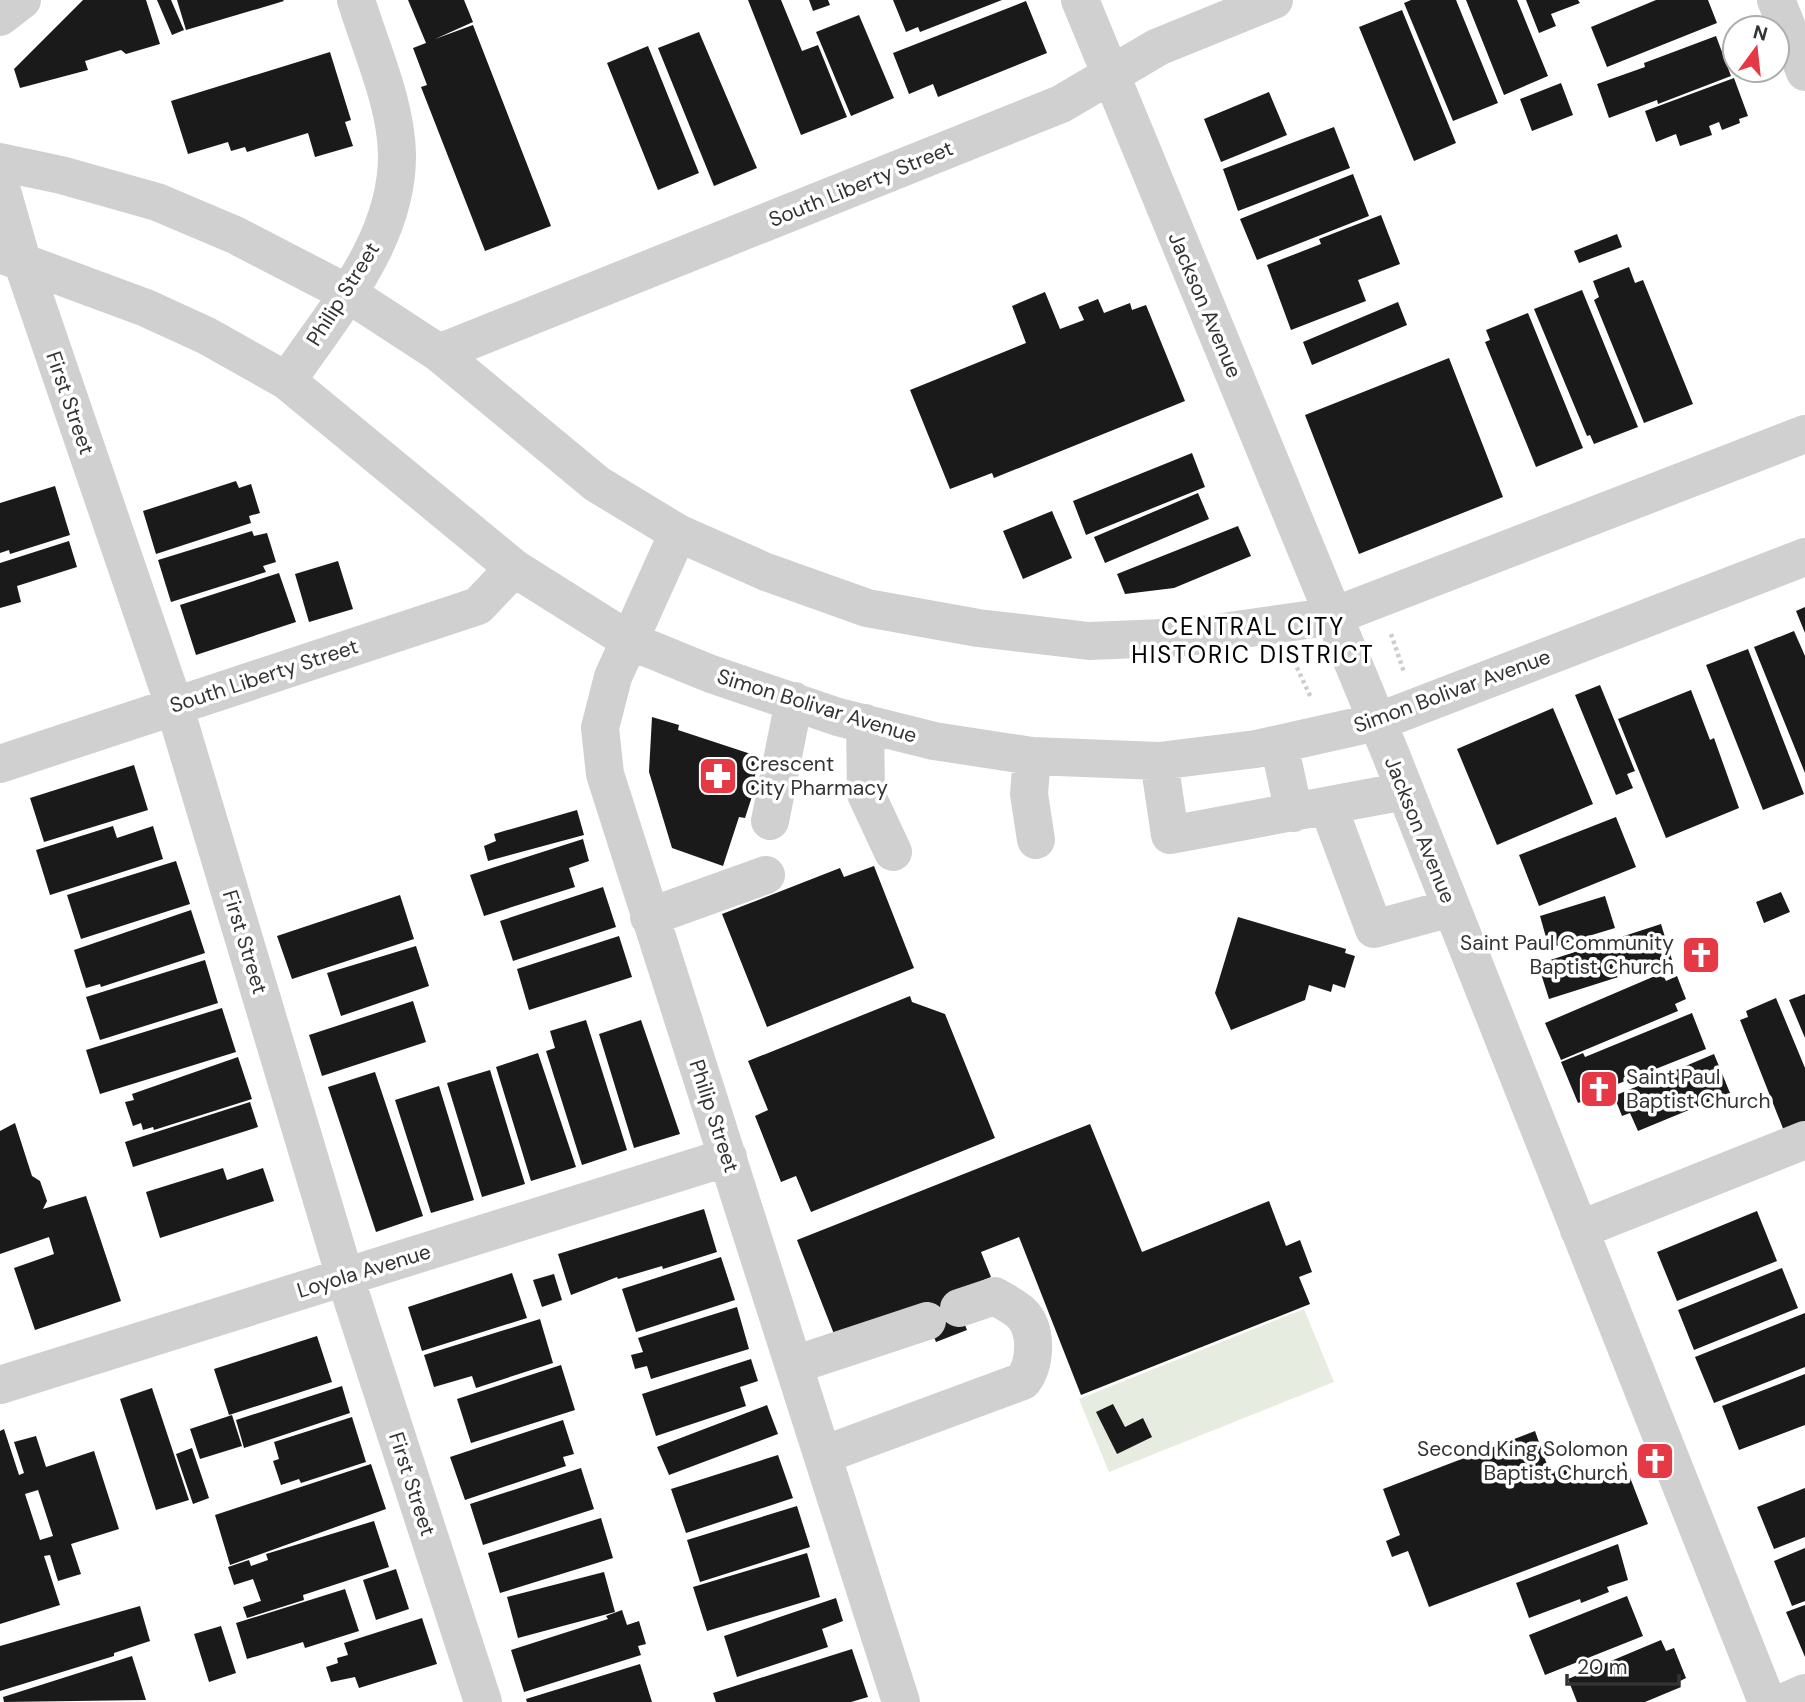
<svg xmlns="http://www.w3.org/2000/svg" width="1805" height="1702" font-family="'DM Sans',sans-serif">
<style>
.green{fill:#e6ecdf}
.building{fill:#1a1a1a;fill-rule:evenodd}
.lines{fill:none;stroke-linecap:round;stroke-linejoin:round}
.path{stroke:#cdcdcd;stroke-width:4.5;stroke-dasharray:3.5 3.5;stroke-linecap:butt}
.minor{stroke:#d0d0d0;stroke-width:38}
.labels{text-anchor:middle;stroke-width:7;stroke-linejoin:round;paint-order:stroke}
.street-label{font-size:21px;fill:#333;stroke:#fff}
.poi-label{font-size:21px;fill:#333;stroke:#fff;text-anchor:start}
.quarter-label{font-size:24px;letter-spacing:2px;fill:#000;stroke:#fff}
</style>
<rect width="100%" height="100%" fill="#fff"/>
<path class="green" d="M1304 1309 1334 1382 1109 1472 1079 1399Z"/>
<path class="building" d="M83 0H146L160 44 126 54 121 50 85 61 88 70 20 88 14 69Z
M157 0H171L184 30 172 35Z
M177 0H283L284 1 186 30Z
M408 0H464L473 22 435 39 473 25 551 226 485 251 421 87 427 85 413 48 426 43Z
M748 0H781L802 51 818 45 847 117 801 135Z
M809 0H828L830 5 813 11Z
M893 0H1002L920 32 918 27 906 32Z
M1411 0H1456L1498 103 1453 121 1404 3Z
M1466 0H1517L1548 76 1504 95Z
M1526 0H1578L1580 3 1551 14 1556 26 1539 33Z
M1656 0H1708L1717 23 1607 67 1591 27Z
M1026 1 1047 53 938 97 933 84 909 94 893 53Z
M1402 10 1456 143 1414 161 1359 27Z
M859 15 894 98 851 116 816 32Z
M699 32 757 168 714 186 658 48Z
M1716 36 1731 76 1658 104 1657 100 1609 118 1597 84 1645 67 1644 63Z
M648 46 699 173 658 190 607 63Z
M330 52 351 120 345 122 353 146 315 157 308 133 247 152 245 147 231 151 228 142 188 154 171 101Z
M1734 78 1748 116 1739 119 1740 123 1722 130 1719 122 1709 126 1712 135 1680 146 1676 134 1656 142 1645 111Z
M1561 83 1573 115 1532 131 1520 99Z
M1269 92 1287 135 1221 162 1204 119Z
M1334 127 1350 168 1238 211 1223 169Z
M1353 174 1369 216 1257 260 1240 219Z
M1381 215 1400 264 1358 280 1366 301 1291 330 1267 265 1321 244 1319 239Z
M1617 234 1622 247 1579 263 1574 251Z
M1629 267 1635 283 1643 280 1693 404 1644 423 1594 300 1599 297 1593 281Z
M1582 290 1638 427 1594 444 1590 435 1587 436 1534 309Z
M1045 292 1060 329 1084 320 1078 307 1098 299 1104 313 1130 303 1132 310 1146 305 1185 401 994 478 992 473 950 489 910 390 1026 343 1012 306Z
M1398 302 1407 325 1312 365 1303 342Z
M1528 313 1583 448 1536 467 1485 342 1490 340 1486 330Z
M1449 358 1503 497 1359 554 1305 415Z
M1192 453 1205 487 1086 535 1073 501Z
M236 481 239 488 251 484 260 513 249 516 251 523 156 554 143 511Z
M55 486 70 535 10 554 9 550 0 553V503Z
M1198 493 1209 519 1105 563 1094 537Z
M1052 511 1072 558 1023 579 1003 531Z
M1238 526 1251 556 1174 588 1125 594 1117 574Z
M252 531 254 536 267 533 276 562 263 566 266 572 171 602 158 560Z
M69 541 77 567 17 586 21 602 0 608V563Z
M338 561 353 609 309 622 295 574Z
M279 573 296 622 196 655 180 605Z
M1805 607V633L1796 611Z
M1794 631 1805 656V773L1754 647Z
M1748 649 1804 794 1763 810 1706 665Z
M1600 685 1635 771 1627 774 1633 788 1616 795 1575 695Z
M1691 690 1710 740 1714 738 1739 808 1666 838 1618 719Z
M1553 708 1593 804 1497 845 1457 749Z
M652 717 679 725 678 730 760 757 753 783 756 784 745 818 739 817 723 866 672 848 649 772Z
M134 765 148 810 44 842 30 798Z
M577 810 584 835 488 861 484 846 496 841 494 834Z
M1616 817 1636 867 1539 906 1519 855Z
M113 826 117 838 153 826 163 859 50 895 36 850Z
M583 839 589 861 569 868 575 887 484 916 470 875Z
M176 861 190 904 81 939 67 895Z
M874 866 914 968 767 1027 722 914 840 868 844 877Z
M603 887 616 927 513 961 500 921Z
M1781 892 1790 912 1764 923 1756 902Z
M400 895 414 939 292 979 277 936Z
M1605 896 1615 928 1549 948 1540 916Z
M191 910 205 953 101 987 100 984 86 988 74 950Z
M1238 917 1346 949 1345 953 1355 956 1345 988 1333 984 1331 992 1309 985 1305 1000 1231 1030 1215 993Z
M1661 924 1672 960 1549 999 1538 964Z
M619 936 632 977 529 1010 517 969Z
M416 946 429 986 341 1016 327 973Z
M205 960 218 1003 100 1040 86 997Z
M1662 973 1666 981 1677 976 1686 999 1675 1004 1678 1011 1561 1060 1545 1023Z
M1805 994V1038L1789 1000Z
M910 996 912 1002 945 1014 995 1138 811 1212 796 1176 781 1182 755 1116 768 1110 748 1061Z
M1776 998 1805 1068V1122L1784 1131 1740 1020 1748 1017 1746 1011Z
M413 1001 426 1042 322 1076 309 1035Z
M222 1008 236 1052 100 1094 86 1050Z
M1692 1013 1706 1049 1600 1091 1602 1094 1578 1103 1561 1062 1583 1053 1585 1057Z
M586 1020 627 1150 582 1165 546 1051 555 1048 550 1031Z
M641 1020 680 1134 634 1148 599 1034Z
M538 1053 576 1167 531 1181 496 1067Z
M1714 1054 1730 1093 1638 1131 1630 1113 1622 1116 1614 1096Z
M238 1057 252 1099 154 1130 153 1127 143 1130 141 1123 133 1126 125 1102 134 1100 132 1094Z
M490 1070 525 1184 482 1197 447 1083Z
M375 1072 423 1216 376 1232 328 1087Z
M439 1086 474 1200 431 1213 395 1100Z
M250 1102 258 1127 133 1167 125 1142Z
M15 1123 32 1176 40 1181 47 1201 43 1209 86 1196 121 1301 35 1330 14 1268 54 1254 49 1237 0 1254V1131Z
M1090 1124 1142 1252 1269 1201 1286 1246 1300 1240 1312 1272 1299 1277 1310 1304 1081 1395 1019 1237 981 1252 991 1277 952 1293 967 1330 936 1342 921 1305 836 1339 797 1240Z
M223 1168 227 1180 263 1168 274 1201 160 1238 146 1192Z
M704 1209 717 1252 663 1269 662 1266 618 1279 617 1277 571 1295 558 1254Z
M1757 1211 1777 1261 1677 1301 1657 1252Z
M721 1257 735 1300 636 1332 622 1289Z
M1782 1268 1798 1308 1694 1350 1678 1310Z
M512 1273 527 1318 422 1351 408 1307Z
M554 1274 562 1300 542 1307 533 1280Z
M737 1307 749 1349 651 1379 647 1366 635 1369 631 1355 643 1352 638 1338Z
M1805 1313V1367L1714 1403 1695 1357Z
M540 1319 553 1363 476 1388 472 1376 434 1387 424 1355Z
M317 1336 332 1382 229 1415 214 1369Z
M751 1359 758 1381 740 1387 746 1406 656 1436 642 1394Z
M561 1365 575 1410 471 1443 457 1399Z
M1805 1374V1425L1739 1450 1722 1406Z
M342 1386 350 1413 244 1448 236 1420Z
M152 1388 189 1500 156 1510 120 1399Z
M1113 1404 1125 1427 1143 1418 1152 1437 1117 1454 1096 1412Z
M767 1405 778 1434 669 1475 657 1447Z
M232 1415 242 1446 200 1459 190 1429Z
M352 1417 366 1462 301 1483 299 1479 281 1485 273 1461 279 1459 274 1442Z
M563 1420 574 1454 563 1457 566 1466 465 1500 450 1457Z
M4 1429 19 1475 24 1473 14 1442 36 1436 46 1467 94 1451 119 1529 71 1544 81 1574 58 1581 50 1555 44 1556 60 1605 0 1624V1431ZM38 1490 53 1536 40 1540 25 1494Z
M1535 1431 1550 1473 1574 1464 1580 1479 1624 1462 1648 1524 1429 1607 1408 1551 1392 1557 1386 1541 1400 1535 1383 1489Z
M192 1448 209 1498 193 1504 176 1454Z
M778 1455 793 1498 686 1533 671 1489Z
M371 1464 386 1509 230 1565 215 1515Z
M581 1468 594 1509 483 1545 470 1504Z
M1805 1488V1537L1774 1549 1757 1507Z
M797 1506 810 1547 700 1582 687 1540Z
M601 1518 613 1558 500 1593 488 1553Z
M374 1521 389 1567 303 1595 304 1600 247 1618 243 1607 261 1601 253 1579 234 1585 228 1567 249 1560 251 1566 268 1560 266 1554Z
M1618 1544 1628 1580 1607 1587 1609 1592 1581 1603 1580 1599 1529 1618 1516 1583Z
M1805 1548V1601L1792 1606 1774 1561Z
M807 1553 820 1597 707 1631 693 1587Z
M396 1569 409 1609 376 1620 363 1580Z
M604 1572 615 1612 518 1638 507 1597Z
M345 1589 359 1631 305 1648 303 1642 247 1659 236 1623Z
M1627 1596 1643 1636 1545 1675 1529 1635Z
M836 1598 843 1621 822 1629 828 1647 737 1677 724 1636Z
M1805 1605V1657L1786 1612Z
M140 1606 150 1641 114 1653V1656L0 1691V1646Z
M622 1610 627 1625 639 1621 646 1644 638 1646 641 1655 524 1692 511 1650 608 1619 606 1616Z
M422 1618 437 1664 359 1688 355 1677 331 1682 326 1667 338 1663 337 1658 348 1655 344 1643Z
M221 1626 236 1673 209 1682 194 1634Z
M1661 1640 1666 1651 1674 1648 1686 1678 1678 1682 1681 1687 1645 1702H1577L1568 1679Z
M852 1649 868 1697 851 1702H716L713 1693Z
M132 1656 146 1700 4 1702 3 1697Z
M640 1664 652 1702H527L526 1699Z"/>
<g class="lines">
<path class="path" d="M1391 634 1404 672
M1294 661 1311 698"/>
<path class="minor" d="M1080 0 1391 755 1767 1702
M1776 0 1805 72
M0 17 22 0
M0 162 61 175 157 202 235 235 347 293 439 353 597 484 678 533 766 572 867 608 978 628 1089 641 1188 637 1334 616 1805 434
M0 184 22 261 174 705 345 1277 483 1702
M0 254 146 308 207 336 287 381 514 568 630 641 711 674 838 717 934 741 1032 756 1159 761 1256 749 1377 722 1805 557
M439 353 1061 104 1158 47 1274 0
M287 381C333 313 398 241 397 154 396 103 371 49 356 0
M678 533 613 677 600 728 605 774 901 1702
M865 723 866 794 893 852
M1279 744 1294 813
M1032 756 1029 794 1036 840
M1159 761 1170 835 1405 791
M0 764 478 606 514 568
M1328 806 1374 929 1451 908
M770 821 794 701
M649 917 766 875
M1579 1230 1805 1140
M794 1365 927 1321
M0 1385 728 1157
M823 1455 1023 1381C1036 1363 1038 1328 1020 1312 1013 1306 1003 1301 995 1296L959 1308
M1784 1702 1805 1693"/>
</g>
<defs>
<g id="pharmacy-square" transform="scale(2.0125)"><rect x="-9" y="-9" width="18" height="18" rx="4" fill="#e63946" stroke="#fff"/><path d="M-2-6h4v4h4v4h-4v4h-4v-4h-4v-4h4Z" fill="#fff"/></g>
<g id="church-square" transform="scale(2.0125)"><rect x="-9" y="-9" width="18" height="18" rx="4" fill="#e63946" stroke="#fff"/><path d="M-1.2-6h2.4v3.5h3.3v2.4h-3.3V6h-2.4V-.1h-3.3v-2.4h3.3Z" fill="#fff"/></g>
</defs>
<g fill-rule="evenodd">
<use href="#pharmacy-square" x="718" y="776"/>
<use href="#church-square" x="1701" y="955"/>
<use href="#church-square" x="1599" y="1089"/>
<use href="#church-square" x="1655" y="1461"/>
</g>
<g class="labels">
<g class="street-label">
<text transform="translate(861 184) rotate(-22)" y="7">South Liberty Street</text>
<text transform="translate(343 294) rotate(-58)" y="7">Philip Street</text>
<text transform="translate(1205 305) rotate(67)" y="7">Jackson Avenue</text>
<text transform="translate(70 403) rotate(71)" y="7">First Street</text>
<text transform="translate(264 676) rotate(-18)" y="7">South Liberty Street</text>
<text transform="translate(1452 691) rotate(-20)" y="7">Simon Bolivar Avenue</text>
<text transform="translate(817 706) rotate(17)" y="7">Simon Bolivar Avenue</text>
<text transform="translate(1420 830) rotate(68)" y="7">Jackson Avenue</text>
<text transform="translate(245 942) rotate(73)" y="7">First Street</text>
<text transform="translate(714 1116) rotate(72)" y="7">Philip Street</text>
<text transform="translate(364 1271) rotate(-17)" y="7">Loyola Avenue</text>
<text transform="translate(412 1484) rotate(72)" y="7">First Street</text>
</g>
<g class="poi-label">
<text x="745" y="771">Crescent<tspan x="745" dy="24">City Pharmacy</tspan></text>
<text x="1674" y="950" text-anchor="end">Saint Paul Community<tspan x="1674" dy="24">Baptist Church</tspan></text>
<text x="1626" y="1084">Saint Paul<tspan x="1626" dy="24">Baptist Church</tspan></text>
<text x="1628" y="1456" text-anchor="end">Second King Solomon<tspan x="1628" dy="24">Baptist Church</tspan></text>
</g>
<g class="quarter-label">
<text x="1253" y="635">CENTRAL CITY<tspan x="1253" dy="28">HISTORIC DISTRICT</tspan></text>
</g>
</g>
<g transform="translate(1756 49) rotate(15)"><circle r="33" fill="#ffffff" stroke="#adadad" stroke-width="2"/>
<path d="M0-5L12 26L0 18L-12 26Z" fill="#e63946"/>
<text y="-10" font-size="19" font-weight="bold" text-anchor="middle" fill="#333333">N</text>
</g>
<path d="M1567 1674v10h112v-10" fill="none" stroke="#333333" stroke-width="3.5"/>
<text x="1577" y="1674" font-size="21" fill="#333333" stroke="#ffffff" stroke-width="5" paint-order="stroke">20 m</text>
</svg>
